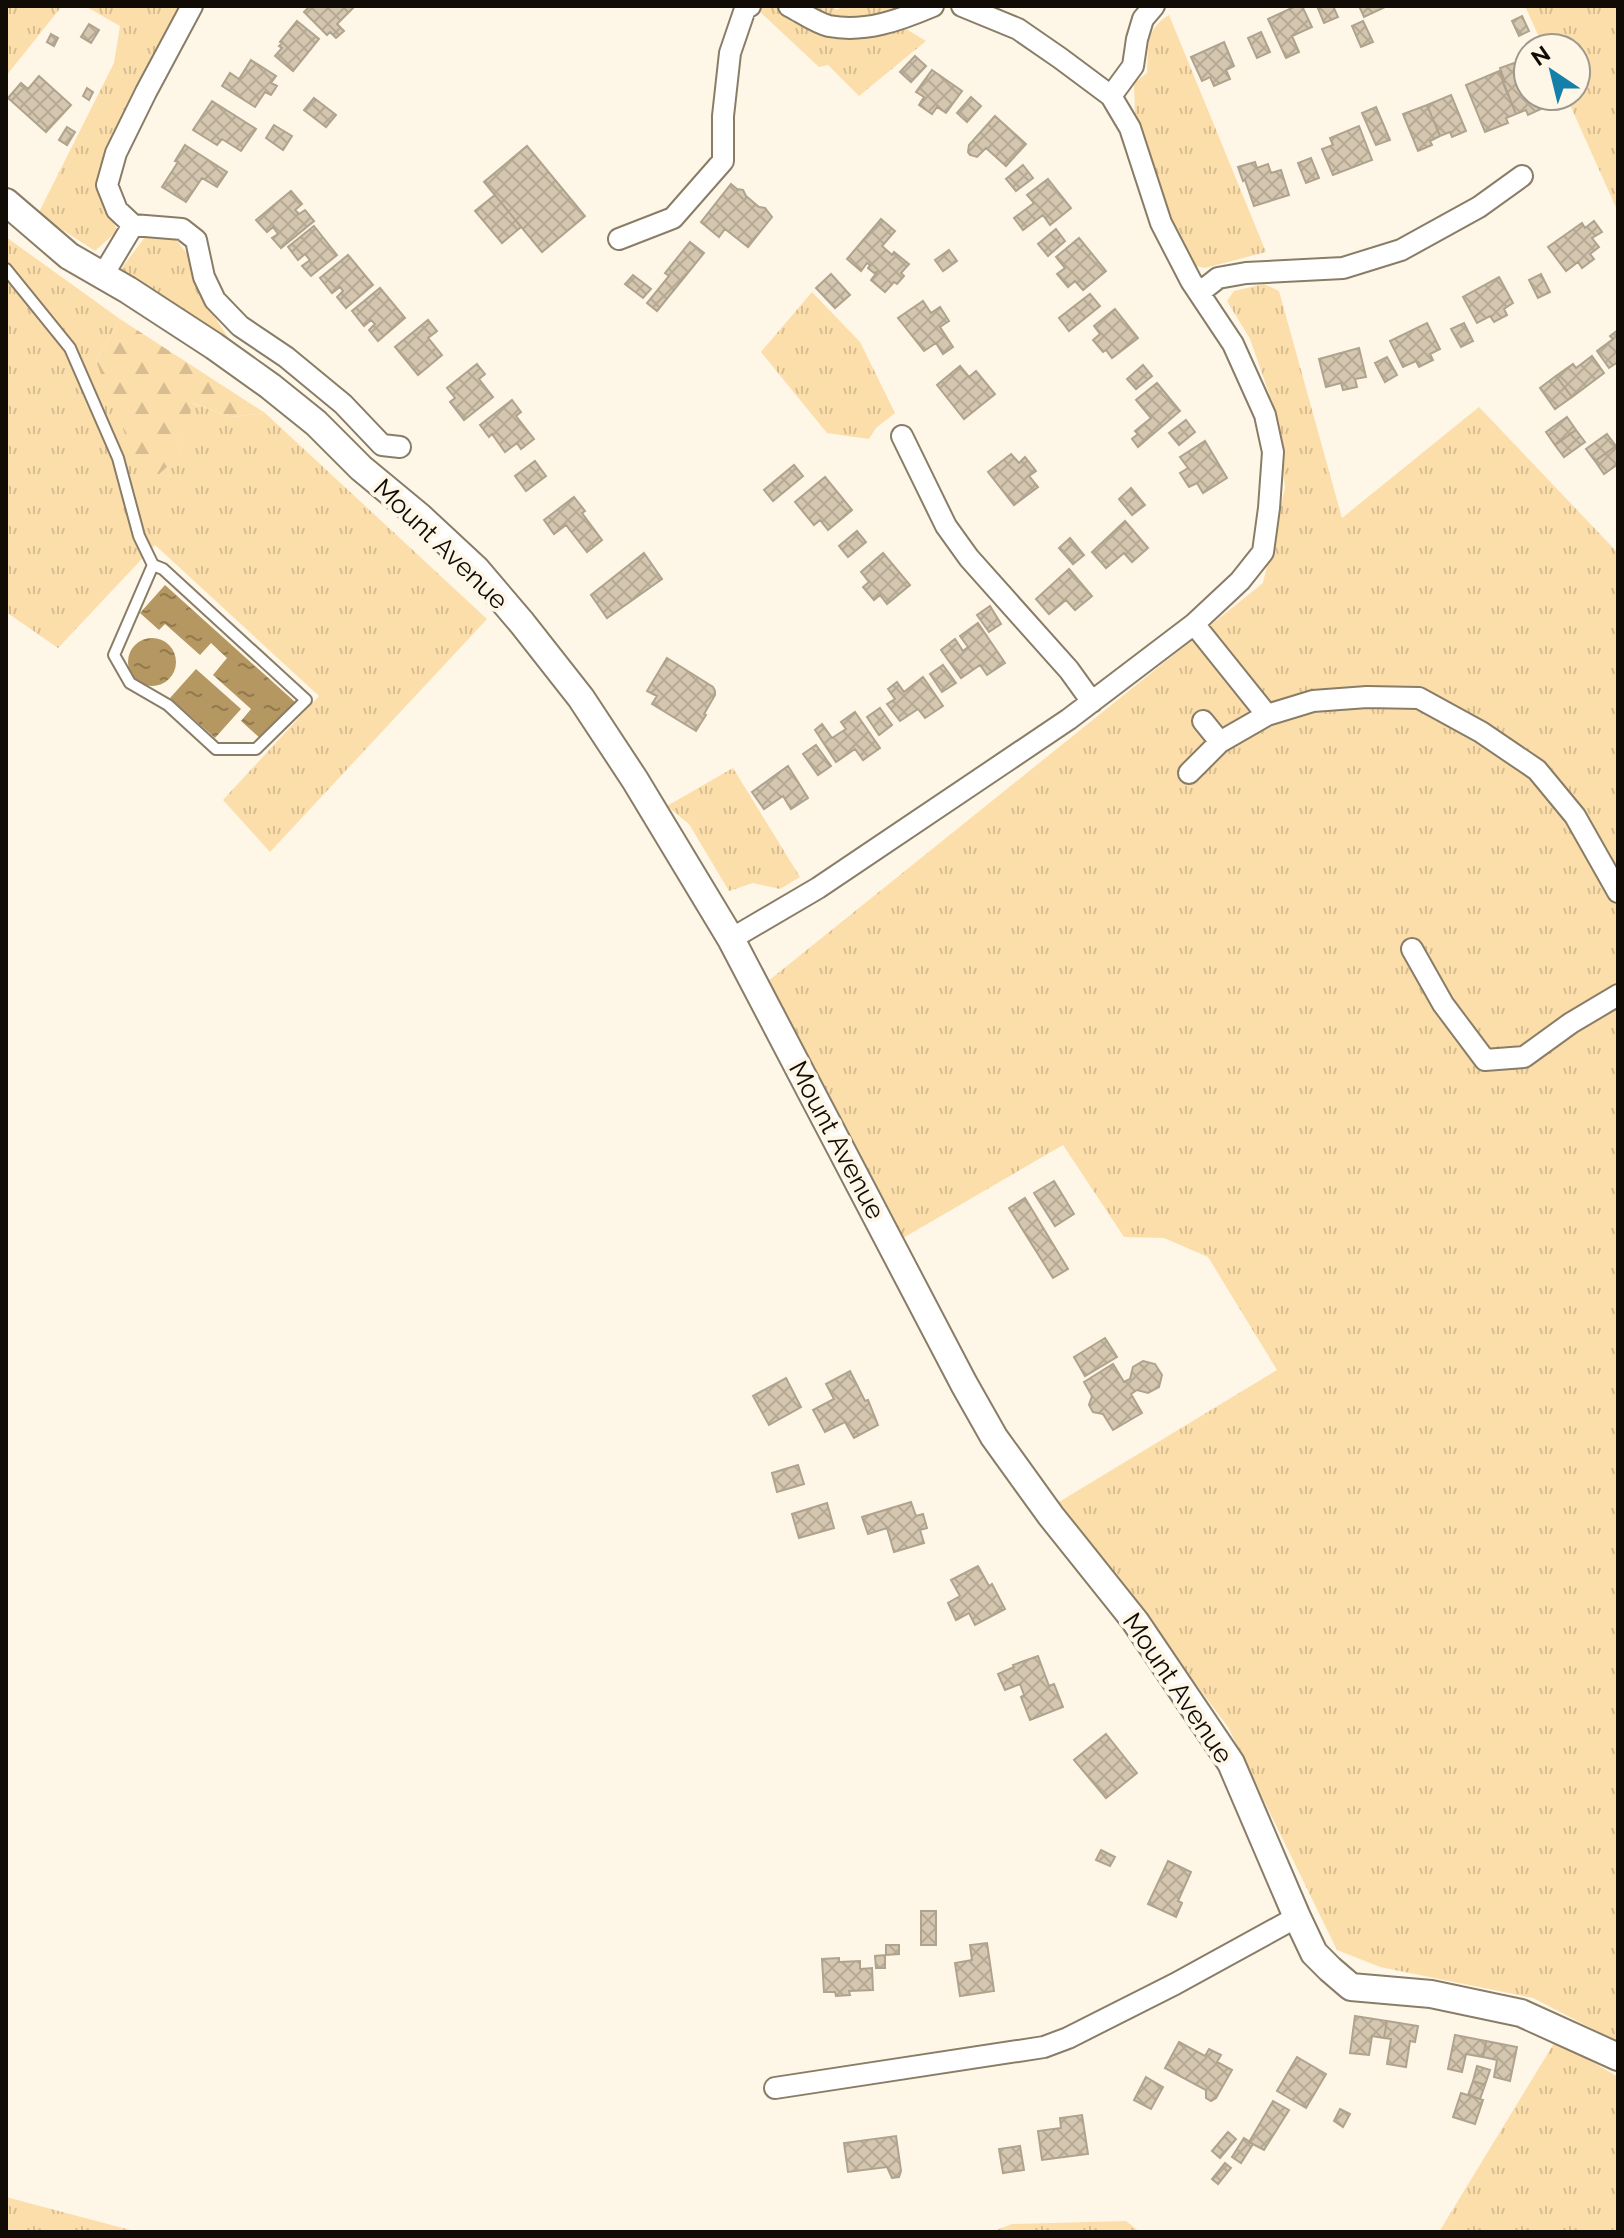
<svg xmlns="http://www.w3.org/2000/svg" width="1624" height="2238" font-family="Raleway,sans-serif">
<style>
.grass{fill:url(#grass-tufts)}
.forest{fill:url(#forest-firs)}
.water{fill:url(#water-ripples)}
.building{fill:url(#building-cross-hatch);stroke:#b0a38d;stroke-width:2}
.lines{fill:none;stroke-linecap:round;stroke-linejoin:round}
.service-casing{stroke:#897d67;stroke-width:14}
.minor-casing{stroke:#897d67;stroke-width:24}
.tertiary-casing{stroke:#897d67;stroke-width:30}
.service{stroke:#fff;stroke-width:10}
.minor{stroke:#fff;stroke-width:20}
.tertiary{stroke:#fff;stroke-width:26}
.labels{text-anchor:middle;stroke-width:8;stroke-linejoin:round;paint-order:stroke}
.street-label{font-size:26px;fill:#100b05;stroke:#fef6e7}
</style>
<defs>
<pattern id="grass-tufts" width="24" height="20" patternUnits="userSpaceOnUse" patternTransform="scale(2)"><rect width="24" height="20" fill="#fcdeaa"/><path d="M3 7l-1-3M5 7V3M7 7l1-3M15 17l-1-3M17 17v-4M19 17l1-3" fill="none" stroke="#d7bd91"/></pattern>
<pattern id="forest-firs" width="22" height="20" patternUnits="userSpaceOnUse" patternTransform="scale(2)"><rect width="22" height="20" fill="#fcdeaa"/><path d="M5 1l3.5 6h-7zM16 11l3.5 6h-7z" fill="#d7bd91"/></pattern>
<pattern id="water-ripples" width="26" height="14" patternUnits="userSpaceOnUse" patternTransform="scale(2)"><rect width="26" height="14" fill="#b59761"/><path d="M2 4q2-2 4 0t4 0M15 11q2-2 4 0t4 0" fill="none" stroke="#92794e"/></pattern>
<pattern id="building-cross-hatch" width="8" height="8" patternUnits="userSpaceOnUse" patternTransform="scale(2)"><rect width="8" height="8" fill="#d4c6af"/><path d="M0 0l8 8M0 8l8-8" fill="none" stroke="#b5a995"/></pattern>
</defs>
<rect width="100%" height="100%" fill="#fef6e7"/>
<path class="grass" d="M6 6H62L6 76Z
M85 6H181L107 150C101 165 95 185 102 201 107 212 114 219 117 231L95 251 38 214 114 63 120 26Z
M758 6H833L836 10 844 6H902L903 27 926 41 859 96 828 65 819 67 759 11Z
M1525 6H1618V212L1566 96H1576V48H1544Z
M1169 15 1266 252 1205 268 1196 266 1166 209 1148 145 1135 114 1134 83 1147 73C1149 47 1144 30 1169 15Z
M6 237 120 319 96 361 178 457 192 403 231 417 265 413 487 619 270 852 223 800 319 696 155 545 58 648 6 612Z
M145 237 175 238 189 256 199 293 231 342 121 269Z
M1264 284 1279 291 1342 518 1479 407 1618 553V2042L1533 1998 1380 1967 1337 1950 1228 1727 1059 1502 1277 1370 1208 1257 1164 1238 1124 1237 1063 1145 903 1238 767 982 1263 583 1285 488 1278 419 1250 339 1227 301 1234 291Z
M812 292 860 342 895 413 876 428 869 439 827 433 761 352Z
M733 768 800 877 780 889 753 883 729 891 689 824 667 806Z
M1556 2040 1618 2077V2232H1439Z
M6 2197 134 2231 140 2232H6Z
M1126 2221 1140 2232H991L1012 2224Z"/>
<path class="forest" d="M120 319 265 413 231 417 193 403 178 457 147 485 96 361Z"/>
<path class="water" d="M165 585 295 702 261 739 241 721 251 709 213 675 227 658 211 643 200 655 165 624 159 630 140 613Z
M128 662a24 24 0 1 1 48 0a24 24 0 1 1-48 0Z
M196 669 241 709 215 738 170 698Z"/>
<path class="building" d="M310 6H351L353 8 337 24 344 31 336 38 330 32 327 35 304 12Z
M1296 6H1302L1312 27 1292 36 1299 52 1286 58 1268 19Z
M1317 6H1333L1338 17 1324 23Z
M1359 6H1387L1364 17Z
M1522 16 1529 31 1519 36 1512 21Z
M297 21 319 39 293 71 275 56 282 48 279 46 282 43 280 42Z
M1363 21 1373 42 1361 47 1352 26Z
M89 24 99 30 91 43 81 37Z
M1261 32 1270 52 1257 58 1248 38Z
M51 34 58 38 54 46 47 42Z
M1224 42 1234 66 1226 70 1230 79 1214 86 1210 77 1202 81 1191 57Z
M915 56 926 66 911 82 900 72Z
M251 60 276 76 271 83 277 86 271 95 265 92 255 107 222 86 230 73 239 79Z
M1514 63 1519 76 1527 73 1528 96H1536L1541 109 1528 115 1526 110 1516 114 1503 83 1505 82 1500 68Z
M932 70 962 91 946 113 937 107 932 114 919 105 924 97 916 92Z
M1499 71 1516 114 1506 118 1508 123 1485 132 1466 85Z
M39 76 71 105 46 132 8 98 21 83 28 89Z
M87 88 93 92 89 100 83 96Z
M1451 95 1466 131 1452 137 1450 132 1440 136 1427 105Z
M971 97 981 106 967 122 957 113Z
M314 98 336 115 326 127 304 110Z
M212 101 256 129 241 151 222 139 217 145 193 130Z
M1427 105 1440 136 1430 141 1432 145 1418 151 1403 114Z
M1376 107 1390 140 1376 145 1362 113Z
M995 116 1026 144 1006 166 986 148 977 157 970 155 968 152 969 145Z
M274 125 292 136 283 150 266 138Z
M1359 126 1372 160 1333 175 1322 149 1333 145 1330 138Z
M67 127 75 132 67 145 59 140Z
M185 145 227 172 217 187 202 178 186 202 162 187 178 162 175 161Z
M527 146 585 216 542 252 484 182Z
M1311 158 1319 178 1306 183 1298 163Z
M1255 162 1257 168 1268 164 1271 173 1281 170 1289 195 1254 206 1245 180 1243 181 1238 167Z
M1023 165 1033 178 1016 191 1006 179Z
M1048 179 1071 208 1050 225 1043 215 1023 230 1014 218 1034 203 1027 195Z
M731 184 737 189 743 190 746 196 759 207 765 208 772 217 748 247 725 229 719 237 701 222Z
M291 191 302 204 295 210 299 214 305 210 314 221 281 248 272 238 278 234 273 227 267 232 256 220Z
M495 195 521 227 502 243 475 211Z
M881 219 895 231 882 246 892 255 894 252 909 264 901 273 904 276 897 284 894 282 885 292 871 280 877 272 874 273 868 268 870 265 867 263 861 271 847 259Z
M1594 221 1602 232 1592 238 1599 247 1590 254 1594 259 1582 268 1578 262 1566 271 1548 247 1582 223 1585 228Z
M314 226 337 255 311 276 302 266 310 260 305 254 298 260 288 247Z
M1056 229 1065 241 1048 256 1038 244Z
M1079 238 1106 271 1083 290 1075 281 1068 287 1057 274 1065 268 1056 257Z
M690 242 704 253 657 311 647 303 669 276 665 273Z
M949 250 957 261 943 271 935 260Z
M348 255 373 285 346 308 337 297 343 291 340 287 332 293 320 278Z
M831 274 850 295 835 308 816 288Z
M1541 274 1550 292 1538 298 1529 280Z
M633 275 651 289 643 298 625 284Z
M1499 277 1513 303 1504 309 1507 315 1494 322 1490 316 1477 323 1463 297Z
M380 288 405 318 378 341 369 330 375 324 371 320 364 326 352 311Z
M1090 294 1100 306 1069 331 1059 318Z
M923 301 931 313 940 307 949 321 940 327 953 347 943 354 936 343 924 351 898 318Z
M1115 309 1138 338 1112 358 1106 350 1103 352 1093 340 1100 334 1094 326Z
M428 320 437 331 428 338 442 355 418 375 395 347Z
M1427 323 1440 349 1430 354 1433 360 1419 367 1416 361 1403 367 1390 341Z
M1464 323 1473 341 1461 347 1451 329Z
M1618 330V362L1609 368 1597 351 1613 339 1610 336Z
M1359 348 1366 377 1355 379 1357 387 1343 390 1341 383 1326 387 1319 359Z
M1592 356 1604 373 1572 397 1556 376 1573 364 1576 368Z
M1387 357 1397 375 1385 382 1375 363Z
M477 364 485 374 479 379 493 397 464 420 450 402 455 398 447 388Z
M1143 365 1152 376 1136 389 1127 379Z
M960 366 969 377 976 371 995 394 964 419 937 385Z
M1556 376 1572 397 1555 409 1540 388Z
M1157 383 1180 411 1138 447 1132 439 1138 434 1135 431 1151 418 1136 400Z
M512 400 521 412 516 416 534 439 521 449 517 443 505 452 492 434 489 437 480 425Z
M1567 417 1576 430 1555 445 1546 432Z
M1186 420 1195 432 1179 445 1169 433Z
M1576 430 1585 442 1564 457 1555 445Z
M1607 434 1616 446 1595 461 1586 449Z
M1205 441 1227 478 1203 493 1197 483 1189 487 1180 473 1188 468 1180 457Z
M1616 446 1618 449V464L1604 474 1595 461Z
M1011 454 1019 463 1025 457 1036 471 1029 476 1038 487 1014 505 988 472Z
M535 461 546 476 526 491 515 476Z
M794 465 803 476 773 501 764 490Z
M825 477 852 510 828 530 820 520 814 525 795 502Z
M1131 488 1145 505 1132 515 1119 499Z
M574 497 585 511 582 513 602 540 587 552 566 525 554 534 544 520Z
M1125 521 1148 548 1132 562 1124 553 1106 568 1092 552Z
M857 531 866 542 848 557 839 546Z
M1070 538 1084 555 1073 564 1059 548Z
M644 553 662 579 607 618 591 595Z
M883 553 910 585 887 604 880 595 874 600 863 587 869 582 861 572Z
M1069 569 1092 596 1075 610 1066 600 1049 614 1036 599Z
M990 606 1001 624 989 632 977 615Z
M978 623 1005 663 987 675 980 665 961 678 941 650 955 639 963 651 968 647 960 636Z
M667 658 713 687 715 691V695L704 714 706 715 696 731 652 704 657 696 647 691Z
M943 665 956 683 942 692 930 674Z
M923 677 943 706 925 718 918 709 900 721 887 704 895 699 888 689 897 682 904 692Z
M880 708 892 725 879 735 867 717Z
M855 712 880 748 863 760 855 749 836 762 815 730 822 724 832 738 846 729 841 722Z
M816 745 831 766 818 775 803 754Z
M788 766 808 798 791 809 783 796 764 809 752 792Z
M1054 1181 1074 1214 1055 1226 1034 1193Z
M1025 1198 1068 1269 1053 1278 1009 1208Z
M1105 1338 1117 1357 1085 1376 1074 1357Z
M1143 1361 1155 1364 1162 1375 1159 1387 1148 1393 1137 1390 1131 1394 1142 1413 1113 1430 1103 1414 1093 1412 1089 1405 1092 1396 1084 1382 1113 1364 1124 1382 1130 1379 1133 1367Z
M850 1371 865 1401 868 1400 878 1425 854 1438 845 1422 825 1432 813 1410 834 1399 826 1384Z
M786 1378 801 1407 769 1425 753 1396Z
M798 1465 804 1484 777 1492 772 1473Z
M911 1502 916 1516 923 1514 927 1528 920 1530 924 1543 894 1552 887 1528 868 1534 862 1517Z
M827 1503 834 1528 799 1538 792 1514Z
M978 1566 989 1586 992 1584 1005 1609 975 1625 969 1613 956 1620 948 1603 960 1596 951 1580Z
M1038 1656 1049 1686 1054 1684 1063 1707 1030 1720 1021 1697 1024 1695 1020 1684 1005 1690 998 1674 1014 1667 1013 1665Z
M1106 1734 1137 1773 1106 1798 1074 1760Z
M1101 1850 1115 1857 1110 1866 1096 1860Z
M1168 1861 1191 1872 1178 1901 1182 1903 1176 1917 1148 1904Z
M921 1911H936V1945H921Z
M987 1943 994 1991 960 1996 955 1963 972 1960 970 1945Z
M886 1945H899V1954L886 1955Z
M885 1955V1968H876L875 1956Z
M839 1958V1962L860 1961V1969L872 1968 873 1990 849 1991 850 1995 836 1996 835 1992H824L822 1959Z
M1355 2016 1387 2021 1384 2038 1372 2036 1369 2055 1350 2053Z
M1387 2021 1418 2026 1415 2042 1410 2041 1406 2067 1387 2064 1391 2039 1384 2038Z
M1455 2035 1486 2041 1483 2057 1466 2054 1462 2072 1448 2069Z
M1486 2041 1517 2047 1510 2081 1494 2077 1497 2060 1483 2057Z
M1179 2042 1205 2056 1209 2049 1221 2055 1217 2062 1232 2070 1216 2098 1211 2101 1206 2098V2090L1165 2068Z
M1297 2057 1326 2074 1306 2108 1277 2091Z
M1477 2066 1490 2070 1485 2085 1473 2081Z
M1146 2077 1163 2087 1151 2109 1134 2100Z
M1473 2081 1485 2085 1480 2099 1468 2095Z
M1461 2093 1483 2100 1475 2124 1453 2117Z
M1273 2101 1289 2110 1264 2150 1249 2142Z
M1340 2109 1350 2114 1343 2127 1334 2121Z
M1082 2115 1088 2154 1042 2160 1038 2131 1061 2128 1060 2118Z
M1228 2132 1236 2139 1220 2158 1212 2151Z
M896 2136 901 2171 899 2177 892 2178 887 2167 848 2172 844 2143Z
M1244 2138 1253 2144 1241 2163 1232 2157Z
M1020 2146 1024 2170 1003 2173 999 2149Z
M1225 2163 1231 2168 1218 2184 1212 2179Z"/>
<g class="lines">
<g class="service-casing">
<path id="service" d="M6 269 70 348 118 458 139 536 153 565
M153 565 163 569 306 700 256 749H216L168 705 130 683 114 655Z"/>
</g>
<g class="minor-casing">
<path id="minor" d="M192 6 146 92 116 153 107 185 117 210 133 225 182 229 196 240 204 277 215 300 240 326 286 357 343 404 382 445 400 447
M789 6C801 12 816 23 829 26 865 33 900 20 933 6
M1111 96 1133 66 1137 39 1143 19 1154 6
M619 239 673 218 723 161V116L730 53 745 9 750 6
M103 275 133 225
M1199 293 1218 278 1246 273 1343 268 1401 250 1479 207 1522 176
M902 436 946 526 969 558 1069 670 1092 702
M1267 715 1313 701 1367 697 1419 698 1481 732 1537 770 1575 816 1618 892
M1203 721 1220 742
M1189 773 1220 742 1267 715 1194 624
M731 939 818 888 1069 719 1194 624 1240 581 1263 552 1269 508 1273 452 1265 415 1233 344 1191 281 1161 223 1130 128 1111 96 1060 58 1018 29 962 6
M1412 949 1443 1004 1485 1060 1524 1057 1571 1023 1618 995
M775 2088 1044 2047 1068 2038 1175 1984 1297 1917"/>
</g>
<g class="tertiary-casing">
<path id="tertiary" d="M6 202 69 256 128 290 214 346 270 386 316 423 361 468 419 516 476 569 522 623 581 698 635 780 731 939 964 1384 994 1437 1051 1516 1135 1621 1231 1763 1297 1917 1314 1953 1330 1969 1351 1987 1431 1994 1521 2013 1618 2057"/>
</g>
<use href="#service" class="service"/>
<use href="#minor" class="minor"/>
<use href="#tertiary" class="tertiary"/>
</g>
<g class="labels">
<g class="street-label">
<text transform="translate(441 544) rotate(44)" y="9">Mount Avenue</text>
<text transform="translate(837 1140) rotate(62)" y="9">Mount Avenue</text>
<text transform="translate(1178 1688) rotate(56)" y="9">Mount Avenue</text>
</g>
</g>
<rect width="1624" height="2238" fill="none" stroke="#100b05" stroke-width="16"/>
<g transform="translate(1552 72) rotate(325)"><circle r="38" fill="#fef6e7" stroke="#9f988d" stroke-width="2"/>
<path d="M0-6L14 30L0 20L-14 30Z" fill="#147fa8"/>
<text y="-12" font-size="22" font-weight="bold" text-anchor="middle" fill="#100b05">N</text>
</g>
</svg>
